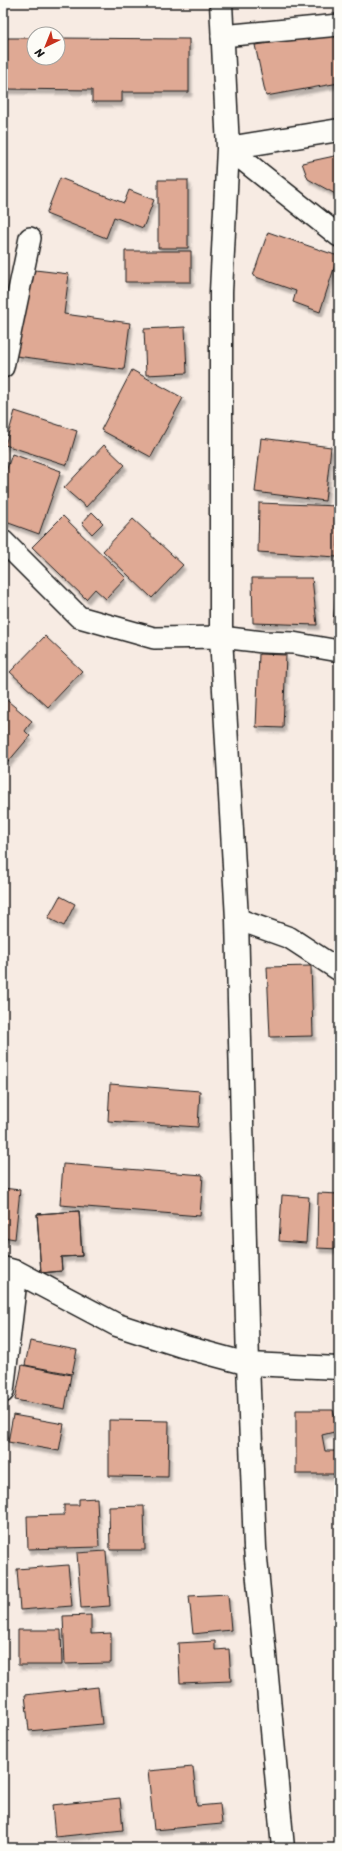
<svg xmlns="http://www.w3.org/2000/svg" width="342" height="1851" font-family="Sriracha,sans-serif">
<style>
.building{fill:#dfa994;stroke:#1c1c1c;filter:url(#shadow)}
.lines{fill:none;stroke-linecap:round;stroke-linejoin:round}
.minor-casing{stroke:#1c1c1c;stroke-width:24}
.tertiary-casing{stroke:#1c1c1c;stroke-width:25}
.minor{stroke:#fdfcf7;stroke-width:21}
.tertiary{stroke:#fdfcf7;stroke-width:22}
</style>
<defs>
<filter id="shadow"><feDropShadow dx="2.5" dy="4.5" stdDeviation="1" flood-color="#0004"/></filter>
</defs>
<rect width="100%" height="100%" fill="#f7ebe3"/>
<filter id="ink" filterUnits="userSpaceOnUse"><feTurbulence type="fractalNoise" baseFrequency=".025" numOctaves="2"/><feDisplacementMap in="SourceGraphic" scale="8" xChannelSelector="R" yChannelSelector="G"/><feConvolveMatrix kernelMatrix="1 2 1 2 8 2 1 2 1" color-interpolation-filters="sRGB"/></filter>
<g filter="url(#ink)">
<path class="building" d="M339 34V83L266 96 255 45Z
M3 38H34V58H58V38L189 39V92H122V102H92V90L3 89Z
M339 155V196L308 179 302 163Z
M60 178 124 203 129 190 154 200 143 228 114 217 106 238 46 214Z
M158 180H188V248H158Z
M268 232 338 256 320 312 293 302 296 291 253 276Z
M125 251H191V282H125Z
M27 269 69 274 64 314 130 323 124 370 16 356Z
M185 327 187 373 146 375 144 329Z
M132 370 183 398 151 457 101 430Z
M15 411 77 431 67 465 5 445Z
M261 438 331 447 325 501 255 492Z
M104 445 125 465 86 507 64 488Z
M12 454 61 471 39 534 3 521V480Z
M259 503 339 506 337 557 258 552Z
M92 512 103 523 92 534 82 523Z
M63 516 126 578 106 599 95 589 86 599 32 547Z
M133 519 183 565 152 598 103 551Z
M339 564V624L333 623Z
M252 578H312L317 625 253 623Z
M45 636 82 671 48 707 10 672Z
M259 654 286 655 283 728 256 727Z
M3 697 32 721 25 731 30 736 8 762 3 757Z
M60 896 75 904 64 926 48 918Z
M311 966 313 1036 270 1037 267 967Z
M110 1084 200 1091 198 1127 108 1121Z
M63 1164 203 1175 200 1216 60 1205Z
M3 1188 20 1190 15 1239 3 1237Z
M318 1193 339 1194V1249L317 1248Z
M282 1195 309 1197 306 1243 279 1241Z
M79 1211 82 1256 61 1257 62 1271 41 1273 37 1214Z
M79 1211 82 1256 61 1257 62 1271 41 1273 37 1214Z
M30 1341 77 1350 72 1374 25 1365Z
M22 1365 71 1375 65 1409 15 1400Z
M296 1410H333L338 1431 322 1435 325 1451H339V1474H296Z
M13 1415 64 1424 59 1451 8 1442Z
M109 1420 169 1421 168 1477 109 1476Z
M97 1498 99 1547 28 1549 27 1516 64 1515V1505H79V1499Z
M144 1506 145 1550H110L109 1507Z
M106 1551 110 1606 81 1608 77 1553Z
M68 1565 72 1606 20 1610 17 1569Z
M228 1594 231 1630 193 1634 189 1596Z
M91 1615V1634L111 1633V1663L65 1664 63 1616Z
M18 1630H61L62 1665H18Z
M215 1641V1650L229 1649 231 1681 180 1683 178 1643Z
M98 1687 102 1724 29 1731 25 1695Z
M193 1767 197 1806 220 1804 222 1824 154 1830 148 1771Z
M120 1798 123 1830 55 1837 52 1805Z"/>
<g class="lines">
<g class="minor-casing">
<path id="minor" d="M222 36 339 25
M228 148 339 236
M3 367 30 238
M3 541 79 617 154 638 221 637 263 642 293 643 339 651
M237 919 290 938 339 970
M3 1392 17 1272"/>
</g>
<g class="tertiary-casing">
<path id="tertiary" d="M221 3 228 148 221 292V637L237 919 248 1364 255 1548 283 1848
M228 148 339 130
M3 1268 17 1272 117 1325 185 1347 248 1364 339 1368"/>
</g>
<use href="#minor" class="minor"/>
<use href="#tertiary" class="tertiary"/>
</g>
</g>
<rect width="342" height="1851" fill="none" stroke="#fdfcf7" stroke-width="16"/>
<rect x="8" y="8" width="326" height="1835" fill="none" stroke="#1c1c1c" stroke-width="1.5" filter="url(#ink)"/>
<g transform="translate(46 46) rotate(223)"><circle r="19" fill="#fdfcf7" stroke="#a3a29f"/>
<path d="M0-3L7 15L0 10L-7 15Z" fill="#c8321e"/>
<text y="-6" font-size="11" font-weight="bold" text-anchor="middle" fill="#1c1c1c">N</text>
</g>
</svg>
